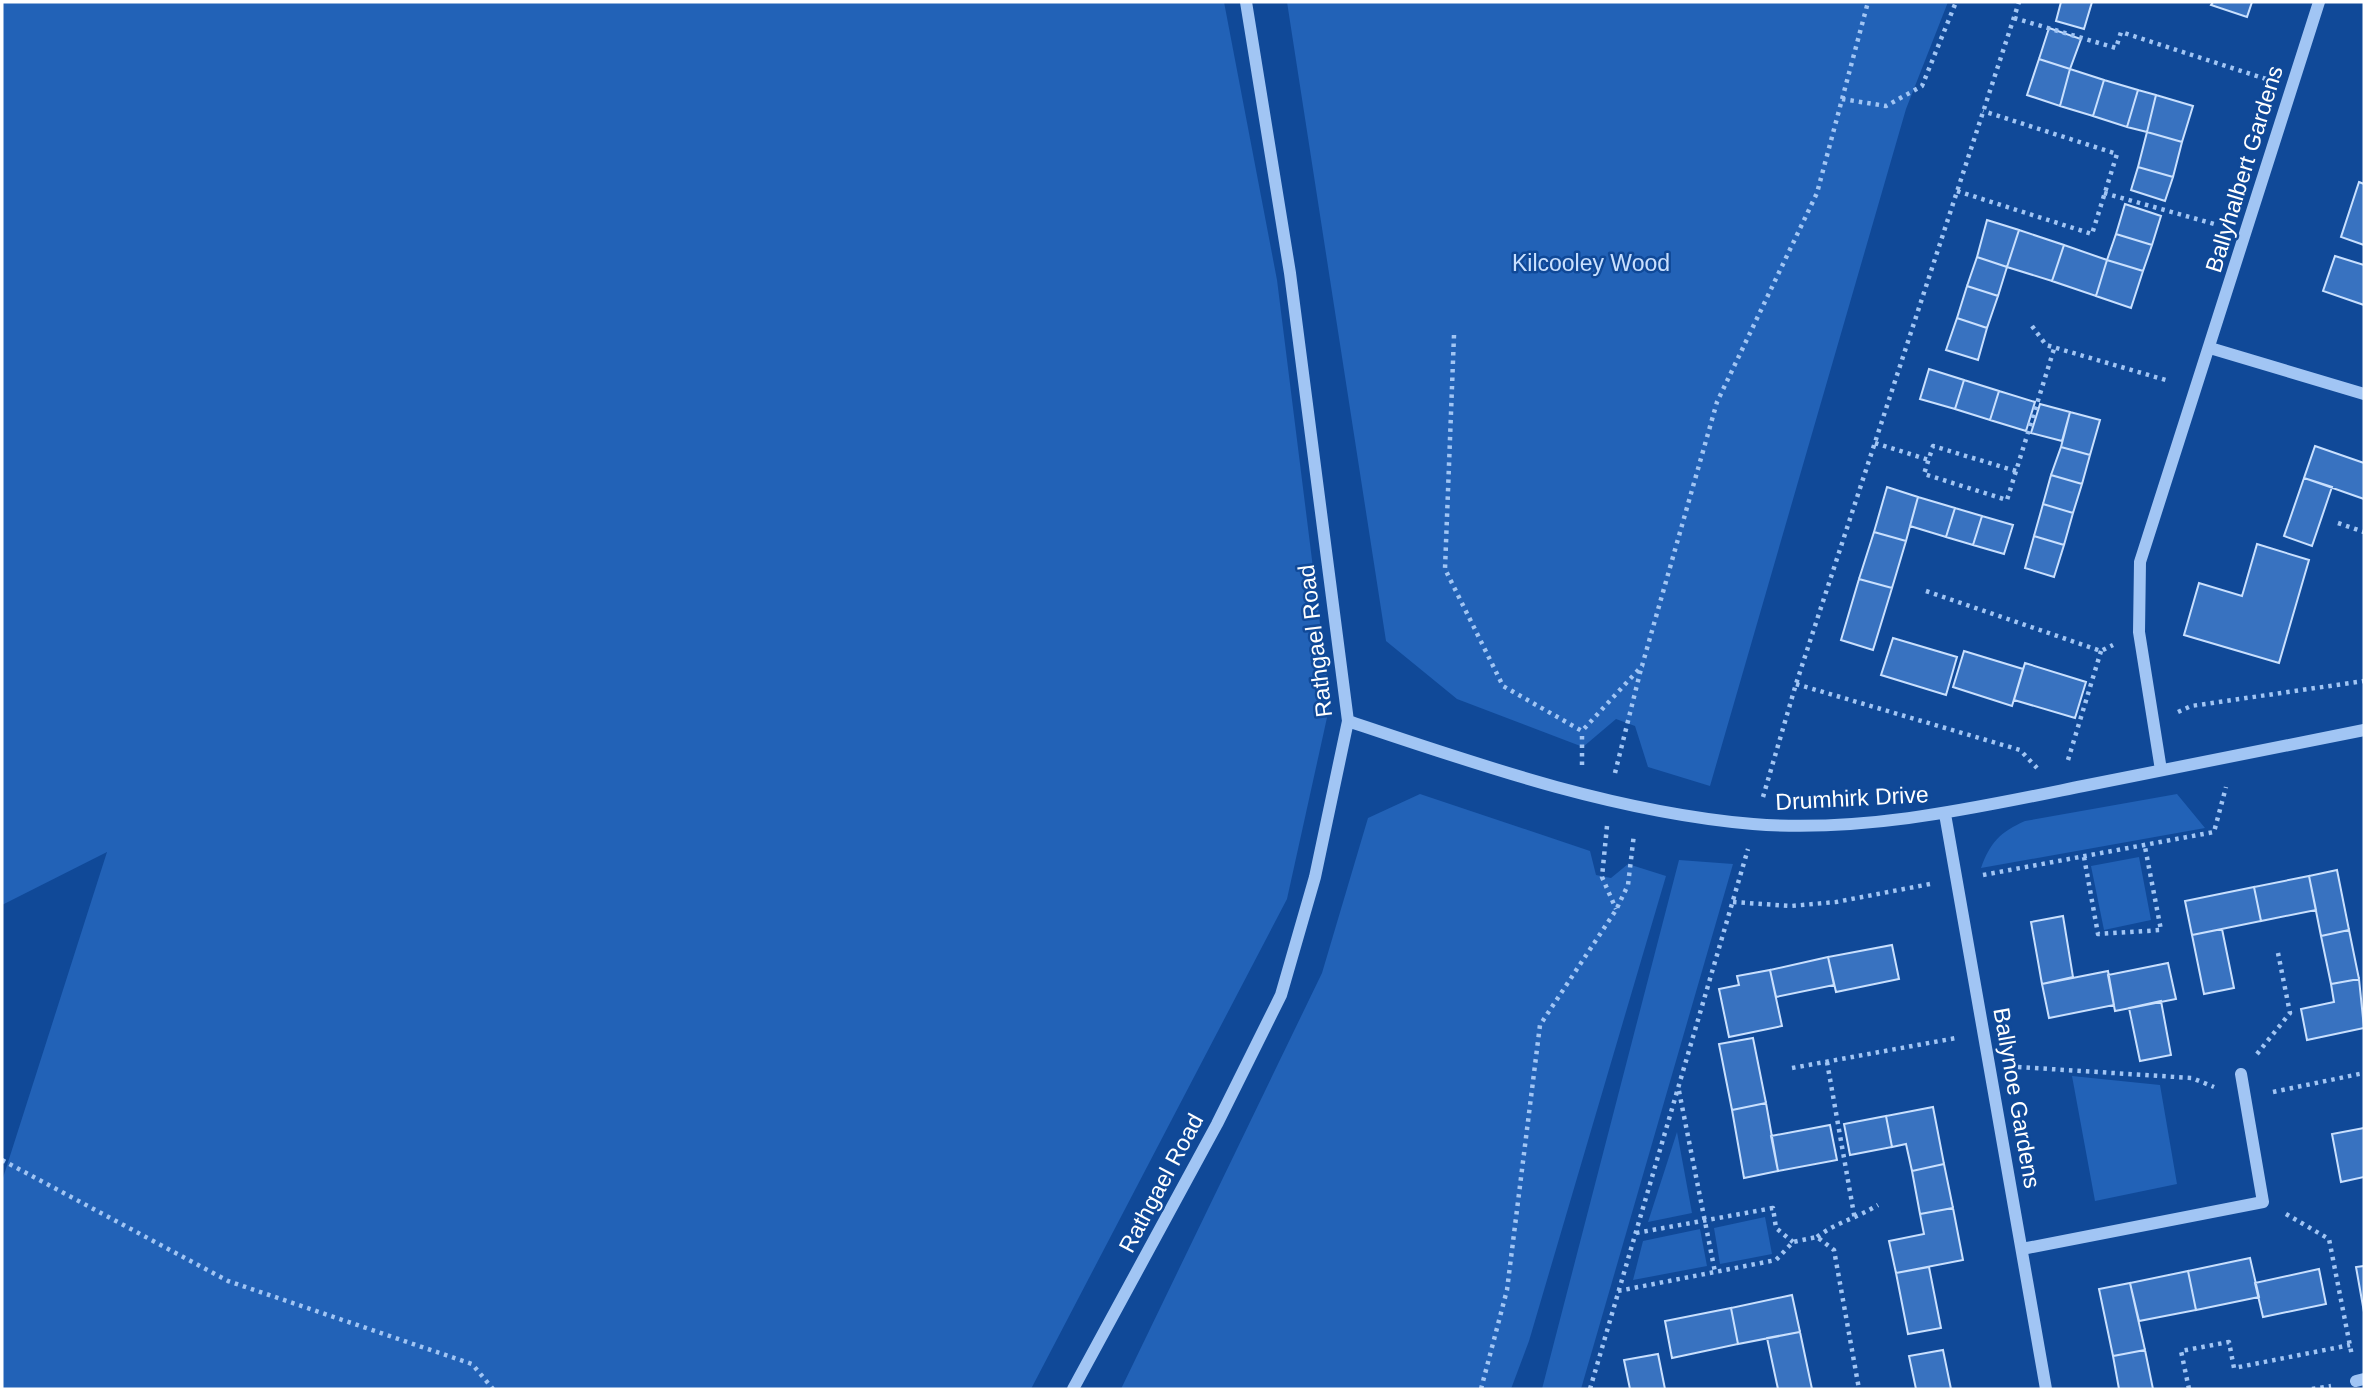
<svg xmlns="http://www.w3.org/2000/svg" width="2366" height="1391" font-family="Helvetica,sans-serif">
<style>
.green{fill:#2262b7}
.building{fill:#3872c0;stroke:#c9e0fe;stroke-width:2}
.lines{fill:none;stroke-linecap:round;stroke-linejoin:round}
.path{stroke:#a1c5f4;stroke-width:4.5;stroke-dasharray:3.5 5;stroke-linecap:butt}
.minor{stroke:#a1c5f4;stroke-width:12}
.labels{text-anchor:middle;stroke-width:5;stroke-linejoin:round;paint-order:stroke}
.street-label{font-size:23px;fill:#fff;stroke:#104998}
.park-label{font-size:23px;fill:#c9e0fe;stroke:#104998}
</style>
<rect width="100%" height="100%" fill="#104998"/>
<path class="green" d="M2 2H1224L1277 280 1330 704 1287 899 1031 1389H2V1181L107 852 2 905Z
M1287 2H1948L1906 109 1710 786 1648 767 1635 726 1616 719 1583 747 1457 699 1386 641Z
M1420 794 1590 851 1596 875 1611 878 1628 864 1666 876 1529 1341 1511 1389H1121L1322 973 1368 818Z
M2177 794 2205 828 1981 868C1990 843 2000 832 2025 821Z
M2139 857 2151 920 2104 930 2091 866Z
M1679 860 1733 864 1581 1389H1542Z
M2072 1076 2160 1085 2177 1184 2095 1201Z
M1677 1132 1692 1213 1648 1222Z
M1765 1217 1772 1254 1720 1264 1714 1228Z
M1700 1229 1707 1266 1633 1280 1643 1241Z"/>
<path class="building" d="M2061 2H2092L2084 29 2056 21Z
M2213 2H2252L2247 17 2211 5Z
M2049 28 2081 39 2070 69 2039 59Z
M2039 59 2070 69 2060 106 2027 95Z
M2070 69 2104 80 2093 116 2060 106Z
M2104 80 2138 90 2127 127 2093 116Z
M2138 90 2156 95 2147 132 2127 127Z
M2156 95 2193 106 2182 142 2147 132Z
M2147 132 2182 142 2173 177 2138 167Z
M2138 167 2173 177 2165 201 2131 190Z
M2359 182 2364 184V245L2341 237Z
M2125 204 2161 216 2152 245 2116 234Z
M1987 220 2019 230 2007 267 1977 257Z
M2019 230 2064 245 2052 281 2007 267Z
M2116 234 2152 245 2143 271 2107 260Z
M2064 245 2107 260 2096 296 2052 281Z
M2335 256 2364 265V305L2323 291Z
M1977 257 2007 267 1998 296 1967 286Z
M2107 260 2143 271 2131 308 2096 296Z
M1967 286 1998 296 1987 328 1957 318Z
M1957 318 1987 328 1978 360 1946 350Z
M1929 369 1964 380 1955 409 1920 399Z
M1964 380 1999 391 1990 420 1955 409Z
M1999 391 2035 402 2026 431 1990 420Z
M2040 404 2070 412 2062 441 2031 433Z
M2070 412 2100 420 2090 455 2061 447Z
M2315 446 2364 463V499L2304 478Z
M2061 447 2090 455 2082 484 2051 475Z
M2051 475 2082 484 2073 513 2043 504Z
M2304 478 2332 487 2312 546 2284 536Z
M1887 487 1918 497 1906 541 1874 532Z
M1918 497 1955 508 1946 537 1910 526Z
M2043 504 2073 513 2064 545 2034 536Z
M1955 508 1982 516 1973 545 1946 537Z
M1982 516 2013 525 2004 554 1973 545Z
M1874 532 1906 541 1892 588 1859 579Z
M2034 536 2064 545 2054 577 2025 568Z
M2257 544 2309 560 2279 663 2184 635 2199 583 2242 596Z
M1859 579 1892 588 1873 650 1841 640Z
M1893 638 1957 657 1946 695 1881 675Z
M1964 651 2023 669 2012 706 1953 687Z
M2025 663 2086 682 2075 718 2014 700Z
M2337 870 2349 930 2321 936 2309 876Z
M2309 876 2316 910 2261 921 2254 887Z
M2254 887 2261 921 2192 935 2185 901Z
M2063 916 2073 977 2042 984 2031 922Z
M2222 929 2234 988 2204 994 2192 935Z
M2349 930 2359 979 2331 984 2321 936Z
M1892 945 1899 979 1836 992 1828 957Z
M1828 957 1834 985 1776 997 1770 970Z
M2168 963 2176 999 2115 1011 2108 975Z
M1770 970 1782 1026 1729 1037 1719 989 1739 985 1737 976Z
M2108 971 2114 1005 2049 1018 2042 984Z
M2359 979 2364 1028 2307 1040 2301 1009 2334 1002 2331 984Z
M2161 1001 2171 1055 2140 1061 2129 1008Z
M1753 1038 1766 1103 1732 1110 1719 1044Z
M1766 1103 1778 1171 1744 1178 1732 1110Z
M1933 1107 1944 1164 1912 1171 1906 1144 1892 1147 1886 1116Z
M1886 1116 1892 1147 1850 1155 1844 1124Z
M1830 1125 1837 1160 1778 1171 1771 1136Z
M2364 1128V1177L2341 1182 2332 1134Z
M1944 1164 1953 1208 1920 1214 1912 1171Z
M1953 1208 1963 1260 1896 1273 1889 1241 1924 1234 1920 1214Z
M2250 1258 2259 1297 2196 1310 2188 1271Z
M2364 1266V1312L2356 1267Z
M1929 1267 1941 1328 1908 1334 1896 1273Z
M2319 1269 2326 1304 2263 1317 2255 1283Z
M2188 1271 2196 1310 2139 1321 2130 1283Z
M2130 1283 2145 1350 2113 1356 2099 1289Z
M1792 1295 1800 1332 1738 1344 1731 1308Z
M1731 1308 1738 1344 1672 1358 1665 1321Z
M1800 1332 1812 1389H1778L1767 1338Z
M1943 1350 1951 1389H1916L1909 1356Z
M2145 1350 2153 1389H2119L2113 1356Z
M1658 1354 1665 1389H1630L1624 1360Z"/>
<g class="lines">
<path class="path" d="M2014 18 2116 48 2121 32 2266 79
M1842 99 1886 106 1922 86 1956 2
M1957 191 2092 234 2117 154 1983 111
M2104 193 2218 225
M2032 326 2046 345 2169 381
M1454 335 1445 569 1503 686 1582 731 1642 666 1717 402 1817 193 1868 2
M1875 443 1929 460
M2016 471 1933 446 1924 474 2007 500 2054 349
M2338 523 2364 532
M1926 591 2101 651 2113 645
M1796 684 2020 750 2037 768
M2178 712 2191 706 2364 681
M2068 760 2101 651
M1582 765V732
M1615 773 1641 669
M1763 797 1796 684 2019 2
M1607 826 1602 877 1616 909
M2084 857 2098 934 2161 930 2145 847
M1983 875 2214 832 2226 787
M1733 902 1791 906 1836 902 1930 884
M2257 1054 2290 1013 2278 953
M1827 1062 1855 1220
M2018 1067 2192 1078 2214 1087
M1792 1068 1956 1038
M1679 1091 1715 1272
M2273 1092 2364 1073
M2 1160 228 1281 472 1364 493 1389
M2286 1214 2329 1239 2352 1356
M1636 1233 1773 1208 1776 1228 1793 1242
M1817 1237C1835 1223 1857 1218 1878 1205
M1618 1291 1776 1260 1793 1242 1817 1237 1834 1250 1859 1389
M1481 1389 1507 1290 1540 1025 1616 910 1628 885 1634 834
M1590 1389 1748 849
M2189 1389 2181 1351 2229 1342 2234 1368 2350 1345
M2312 1389 2331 1386"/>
<path class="minor" d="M2210 348 2364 394
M1348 721C1479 765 1614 812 1753 824 1864 833 1975 808 2083 786 2177 767 2271 749 2364 730
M2161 770 2139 632 2140 562 2319 2
M1945 814 2046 1389
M2022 1249 2263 1202 2241 1074
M2356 1381 2364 1379
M1073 1389 1217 1124 1281 995 1315 877 1348 721 1290 273 1246 2"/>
</g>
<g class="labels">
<g class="street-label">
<text transform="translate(2244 169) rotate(-73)" y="8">Ballyhalbert Gardens</text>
<text transform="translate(1315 641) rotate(-97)" y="8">Rathgael Road</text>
<text transform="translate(1852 798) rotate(-3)" y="8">Drumhirk Drive</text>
<text transform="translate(2017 1098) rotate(80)" y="8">Ballynoe Gardens</text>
<text transform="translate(1161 1183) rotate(-62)" y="8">Rathgael Road</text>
</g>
<g class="park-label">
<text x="1591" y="271">Kilcooley Wood</text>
</g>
</g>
<rect width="2366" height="1391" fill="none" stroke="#ffffff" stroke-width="7"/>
</svg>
